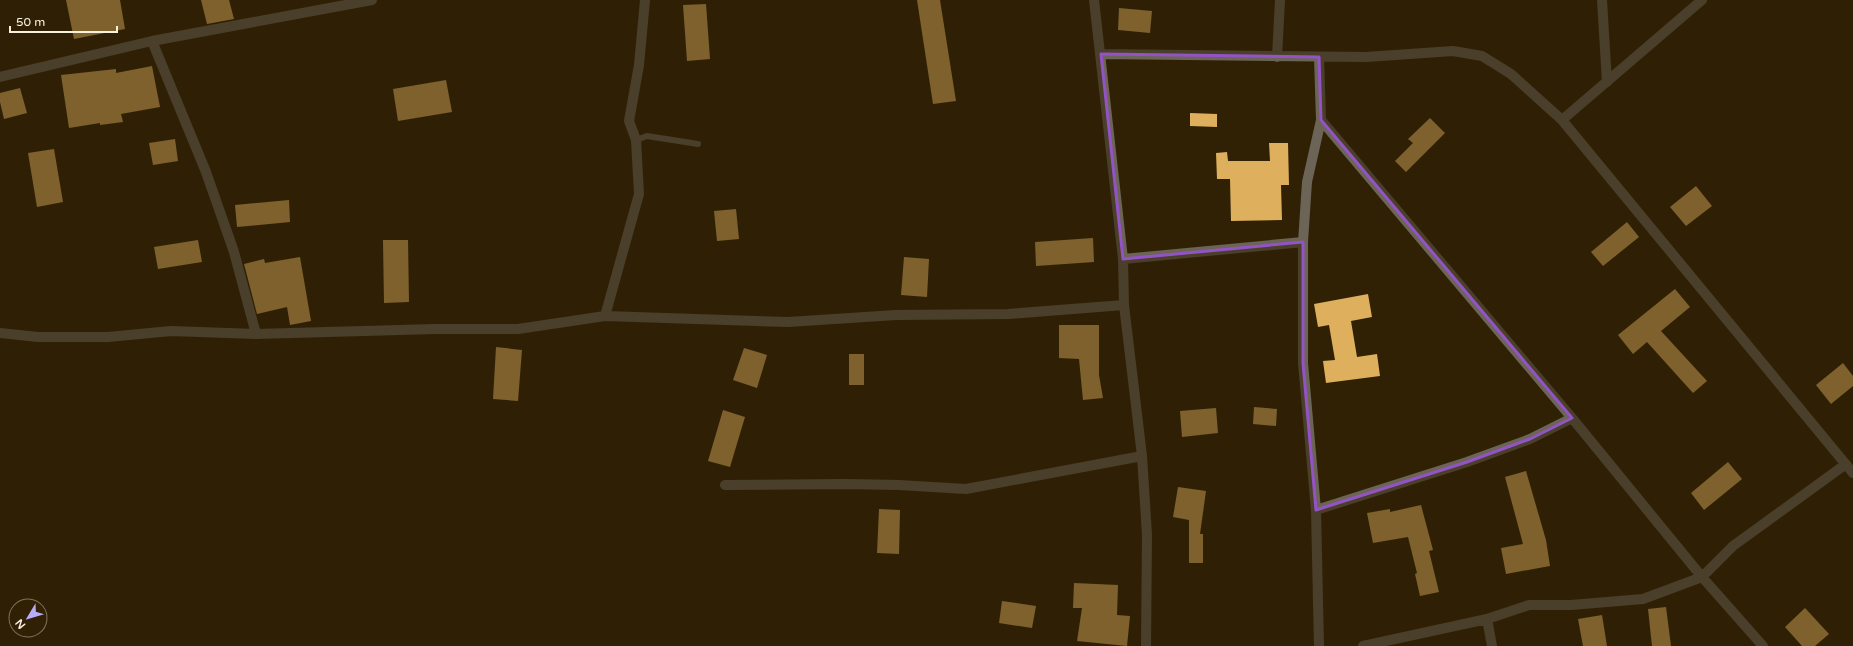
<svg xmlns="http://www.w3.org/2000/svg" width="1853" height="646" font-family="'Varela Round',sans-serif">
<style>
.building{fill:#deaf5c}
.lines{fill:none;stroke-linecap:round;stroke-linejoin:round}
.lane{stroke:#6b6457;stroke-width:6}
.street{stroke:#6b6457;stroke-width:10}
.marked{fill:none;stroke:#9453c5;stroke-width:3;stroke-linejoin:round}
</style>
<rect width="100%" height="100%" fill="#302105"/>
<path class="building" d="M66 0H120L125 29 74 39Z
M201 0H229L234 19 207 24Z
M917 0H940L956 101 933 104Z
M706 4 710 59 687 61 683 5Z
M1119 8 1152 11 1150 33 1118 30Z
M152 66 160 107 121 114 123 122 100 125V123L69 128 61 75 116 69V73Z
M446 80 452 112 398 121 393 89Z
M20 88 27 113 4 119 0 102V93Z
M1190 113 1217 114V127L1190 126Z
M1430 118 1445 133 1406 172 1395 161 1413 143 1408 139Z
M175 139 178 161 153 165 149 143Z
M1269 143H1288L1289 185H1281L1282 220 1231 221 1230 179H1217L1216 153 1227 152 1228 161H1270Z
M54 149 63 202 37 207 28 153Z
M1696 186 1712 206 1686 226 1670 207Z
M289 200 290 222 237 227 235 205Z
M736 209 739 239 717 241 714 211Z
M1627 222 1639 237 1603 266 1591 252Z
M1093 238 1094 262 1036 266 1035 242Z
M198 240 202 262 158 269 154 247Z
M383 240H408L409 302 384 303Z
M300 257 311 321 290 325 287 307 257 314 244 264 264 259 265 263Z
M904 257 929 259 927 297 901 295Z
M1675 289 1690 307 1661 331 1707 381 1693 393 1647 342 1633 354 1618 335Z
M1368 294 1372 317 1351 321 1357 357 1377 354 1380 376 1326 383 1323 361 1335 360 1329 325 1318 327 1314 304Z
M1059 325H1099V375L1103 398 1083 400 1079 359 1059 358Z
M496 347 522 350 518 401 493 399Z
M744 348 767 355 757 388 733 380Z
M849 354H864V385H849Z
M1843 363 1853 376V386L1831 404 1816 385Z
M1254 407 1277 409 1276 426 1253 424Z
M1216 408 1218 433 1182 437 1180 411Z
M723 410 745 417 730 467 708 461Z
M1728 462 1742 479 1704 510 1691 493Z
M1526 471 1546 540 1550 566 1506 574 1501 548 1523 544 1505 477Z
M1178 487 1206 491 1200 534H1203V563H1189V520L1173 517Z
M1421 505 1433 550 1429 551 1439 592 1420 596 1415 574 1417 573 1408 537 1373 543 1367 513 1390 509V512Z
M879 509 900 510 899 554 877 553Z
M1074 583 1118 585 1117 615 1130 616 1127 646 1077 641 1082 608H1073Z
M1002 601 1036 606 1032 628 999 623Z
M1666 607 1671 646H1652L1648 609Z
M1805 608 1829 634 1815 646H1802L1785 627Z
M1602 615 1607 646H1583L1578 619Z"/>
<g class="lines">
<path class="lane" d="M636 140 647 136 698 144"/>
<path class="street" d="M1094 0 1123 259 1124 305 1142 456 1147 535 1146 646
M1602 0 1607 82
M152 41 206 172 234 252 256 334
M1101 54 1366 57 1453 51 1482 56 1511 74 1562 120 1853 473
M1277 57 1280 0
M1319 57 1321 120 1572 418 1702 577 1763 646
M0 77 152 41 372 0
M1562 120 1702 0
M1123 259 1303 242
M605 316 639 194 636 140 629 121 639 65 645 0
M0 333 38 337H108L171 331 256 334 435 329H518L605 316 788 322 896 315 1008 314 1124 305
M725 485 846 484 899 485 966 489 1142 456
M1316 510 1467 462 1530 439 1572 418
M1487 619 1529 605H1571L1643 599 1702 577 1733 546 1846 464
M1319 646 1316 510 1303 363V242L1307 182 1321 120
M1363 646 1487 619 1492 646"/>
</g>
<path d="M0 0H1853V646H0ZM1101 54 1319 57 1321 120 1572 418 1530 439 1467 462 1316 510 1303 363V242L1123 259Z" fill="#302105" fill-opacity=".55" fill-rule="evenodd"/>
<path class="marked" d="M1101 54 1319 57 1321 120 1572 418 1530 439 1467 462 1316 510 1303 363V242L1123 259Z"/>
<g transform="translate(28 618) rotate(232)"><circle r="19" fill="#302105" stroke="#80735c"/>
<path d="M0-3L7 15L0 10L-7 15Z" fill="#b6acf8"/>
<text y="-6" font-size="11" font-weight="bold" text-anchor="middle" fill="#f9efdf">N</text>
</g>
<path d="M10 26v6h107v-6" fill="none" stroke="#f9efdf" stroke-width="2"/>
<text x="16" y="26" font-size="12" fill="#f9efdf" stroke="#302105" stroke-width="3" paint-order="stroke">50 m</text>
</svg>
